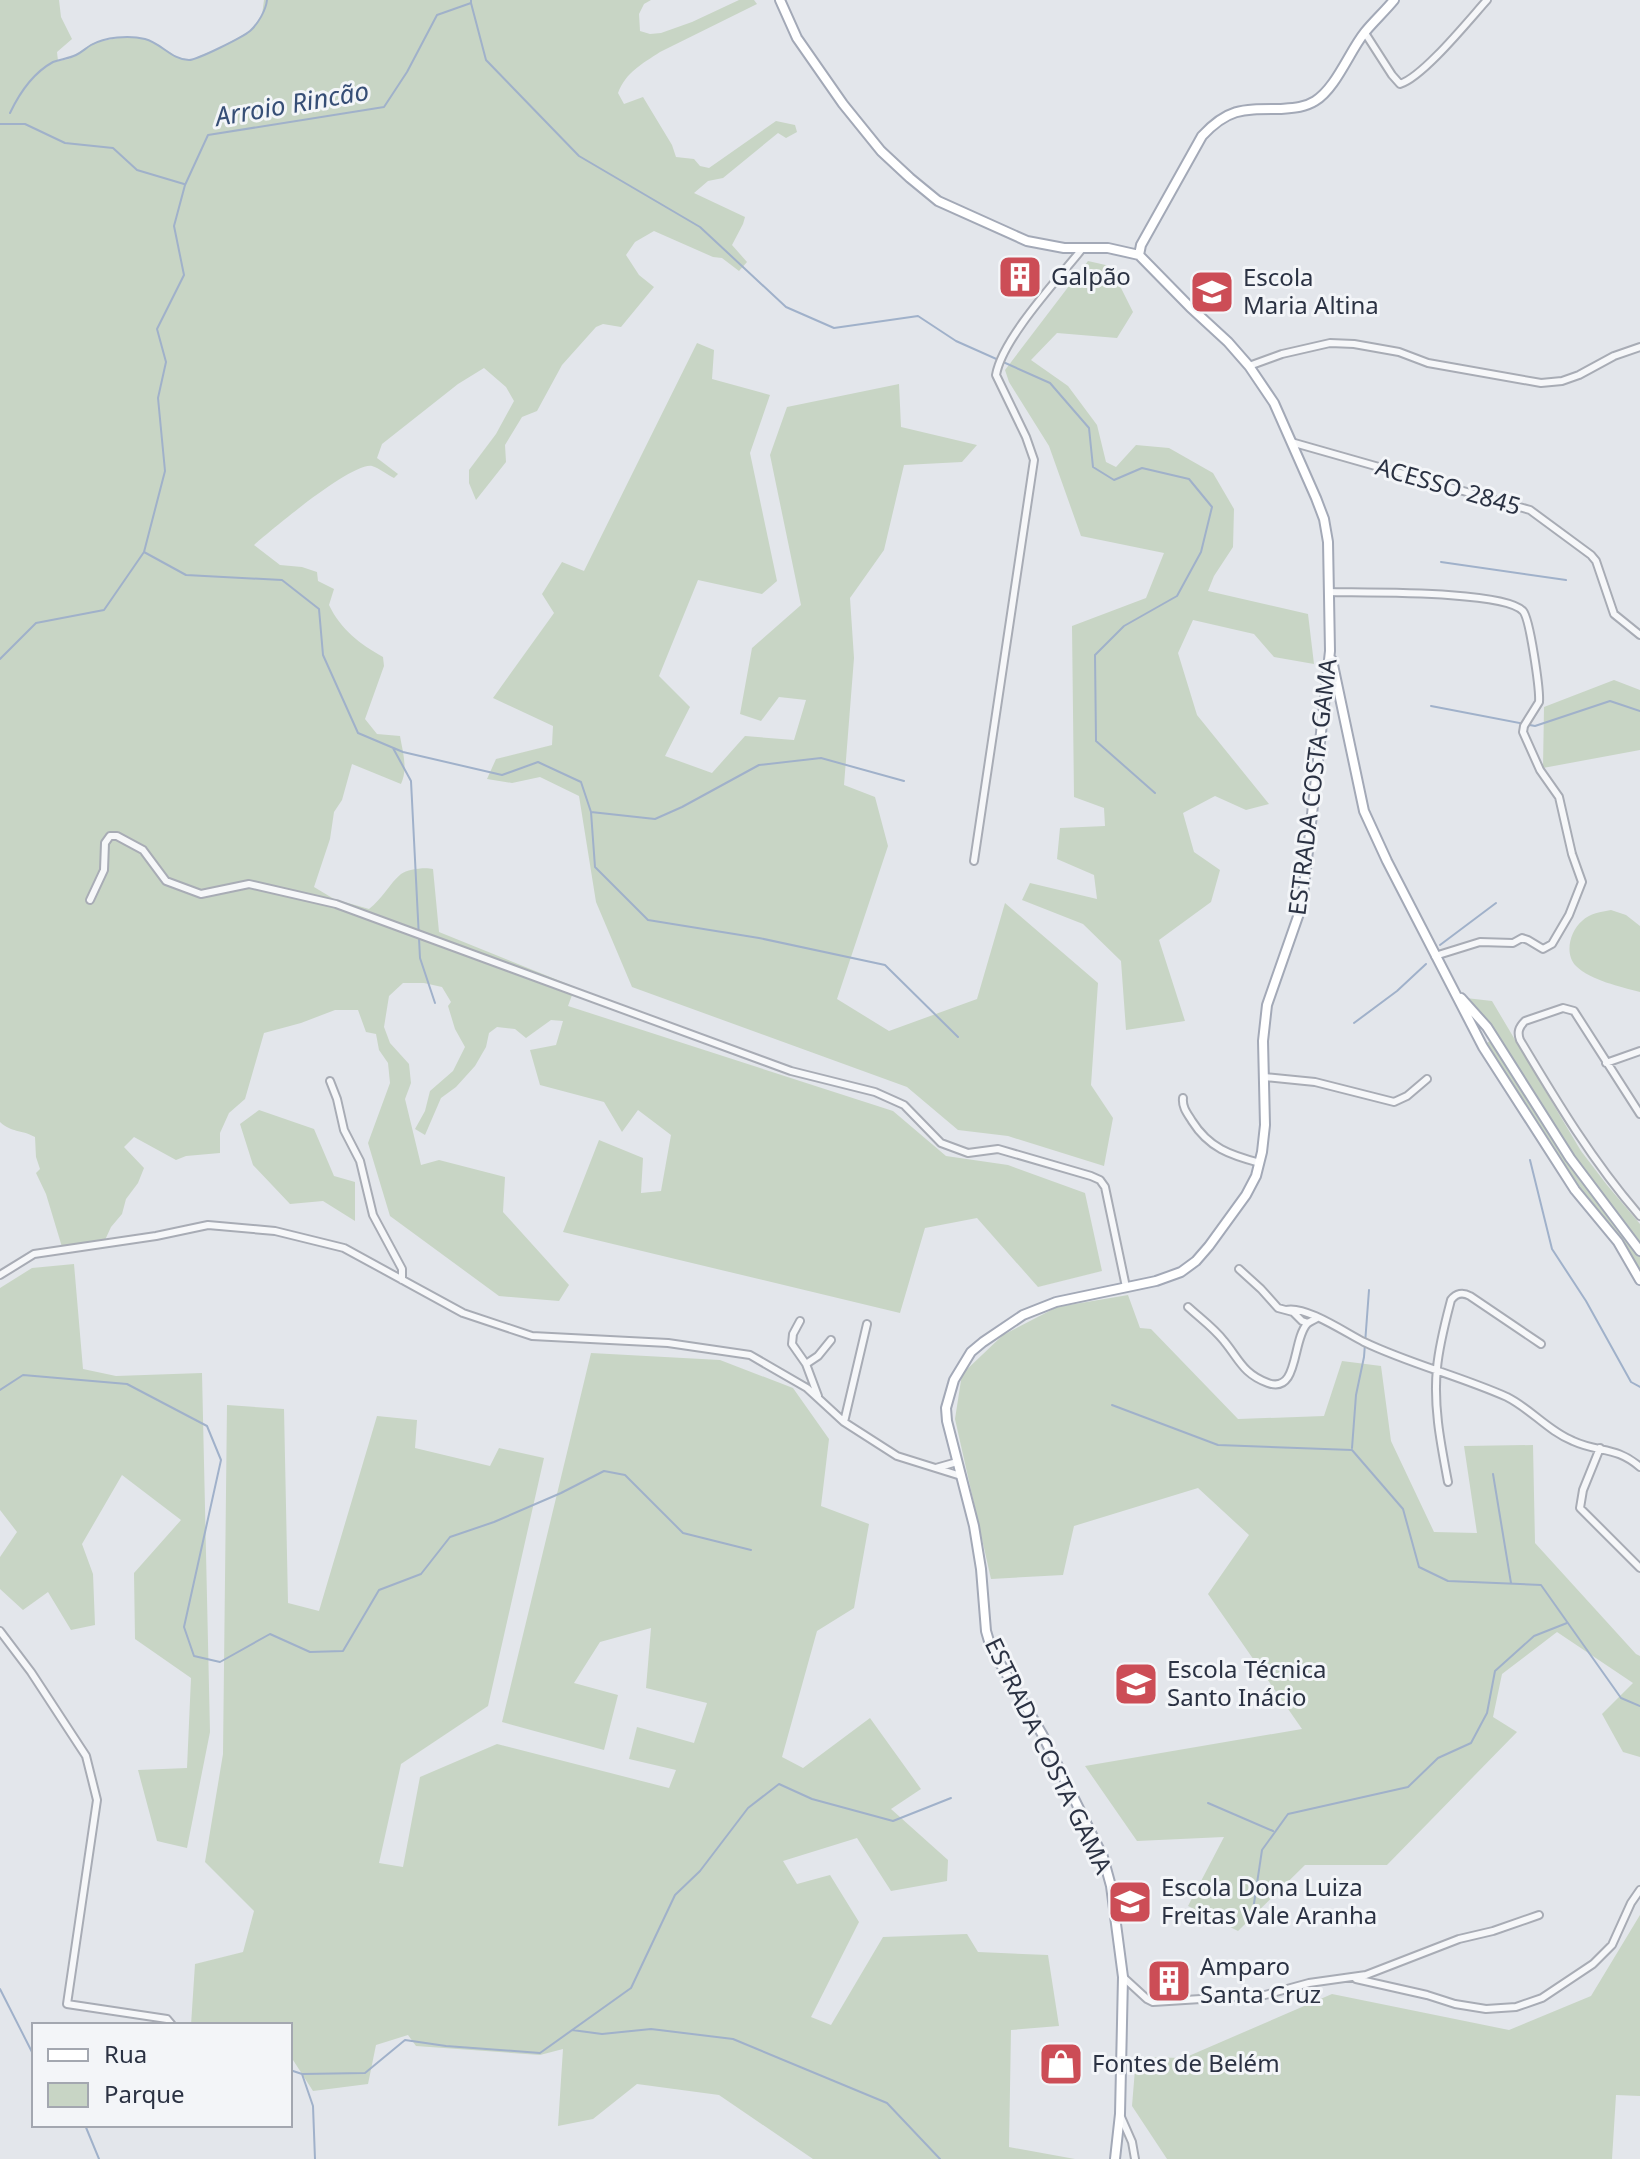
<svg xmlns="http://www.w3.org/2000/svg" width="1640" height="2159" font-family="'Noto Sans',sans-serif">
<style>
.green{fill:#c8d5c5}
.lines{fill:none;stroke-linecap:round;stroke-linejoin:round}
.stream{stroke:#a0b1ca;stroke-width:2}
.minor-casing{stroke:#a8acb5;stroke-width:10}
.major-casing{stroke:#a3a9b7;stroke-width:12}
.minor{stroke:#f6f7f9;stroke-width:6}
.major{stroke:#fff;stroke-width:8}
.labels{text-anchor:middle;stroke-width:6;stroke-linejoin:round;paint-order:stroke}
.poi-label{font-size:24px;fill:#2b3243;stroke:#f3f5f8;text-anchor:start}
.street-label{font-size:24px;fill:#2b3243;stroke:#f3f5f8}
.water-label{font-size:26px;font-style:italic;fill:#364e76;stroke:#f3f5f8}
</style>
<rect width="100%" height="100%" fill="#e3e6eb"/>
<path class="green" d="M0 0H59L61 17 72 39 57 52 58 61 69 59 93 43 122 37 144 38 156 43 177 57 190 60 219 48 250 31 262 15 264 0H651L644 4 639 14 640 31 650 34 661 33 692 22 739 0H754L757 4 660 52C642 64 626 72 618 93L624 104 643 97 672 145 676 157 694 159 700 166 709 168 776 121 795 125 797 132 786 138 778 133 723 178 708 181 694 193 745 217 743 224 732 245 747 262 739 271 722 258 713 257 654 231 635 242 626 255 639 275 654 287 621 327 603 324 596 327 562 365 537 411 522 417 505 445 506 462 476 500 469 483V470L496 434 514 401 506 387 484 368 458 384 382 444 377 458 398 474 394 478C388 475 379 468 372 466 352 462 271 530 254 545L280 565 302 567 317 572 318 581 334 589 329 605C341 630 360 644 383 657L384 666 365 719 377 734 400 736C403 753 408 769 401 784L352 764 342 800 334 812 330 839 314 887 334 899 369 909C382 899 390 883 401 874 408 869 425 867 433 869L439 932 575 987 568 1006 893 1111 946 1156 1008 1165 1085 1193 1102 1271 1038 1287 977 1218 925 1228 900 1313 563 1232 599 1140 643 1158 641 1193 661 1191 671 1135 638 1110 622 1132 604 1102 540 1085 530 1050 556 1045 563 1021 551 1020 526 1038 515 1029 497 1027 489 1033 486 1047 475 1066 456 1087 441 1098 425 1135 415 1129 425 1111 430 1091 453 1071 465 1047 455 1029 448 1006 451 1002 442 987 424 983H403L389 996 384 1027 390 1043 409 1064 411 1083 405 1099 421 1165 439 1160 505 1177 503 1212 569 1285 559 1301 499 1296 390 1216 368 1143 390 1083 388 1063 379 1050 376 1034 366 1032 358 1010H335L301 1023 264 1033 245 1099 229 1113 220 1133V1153L186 1156 176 1160 134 1137 124 1147 144 1168 138 1183 126 1199 122 1214 111 1227 105 1240 62 1247 46 1194 36 1173 40 1169 36 1157 35 1137C20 1129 12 1133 0 1122Z
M1088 261 1110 266 1133 312 1117 338 1057 333 1031 360 1068 386 1097 425 1106 462 1116 467 1136 445 1169 448 1213 473 1234 509 1233 547 1214 576 1208 591 1308 614 1314 664 1274 657 1254 634 1193 620 1178 653 1197 715 1269 804 1246 810 1215 796 1183 813 1194 852 1220 870 1211 902 1159 940 1185 1021 1126 1030 1121 961 1083 924 1022 900 1030 883 1097 899 1094 875 1057 859 1060 828 1105 826 1104 808 1074 797 1072 626 1146 598 1164 553 1081 536 1049 446 1009 382 1005 370Z
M697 343 714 350 712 379 770 395 750 453 777 581 762 594 698 580 659 676 690 707 665 756 712 773 745 736 794 740 806 700 779 697 761 721 740 714 752 648 801 605 770 455 787 407 899 384 901 427 977 445 962 462 904 465 884 550 850 598 854 658 844 785 875 797 888 846 837 999 889 1031 977 999 1005 903 1098 983 1091 1085 1113 1118 1104 1166 1008 1136 958 1130 907 1087 632 987 596 902 579 796 540 777 512 783 487 779 496 759 552 745 553 726 493 698 554 613 542 594 562 562 584 571Z
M1614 680 1640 690V750L1543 768 1544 707Z
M1611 910 1626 915 1640 926V992C1621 987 1590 980 1576 966 1564 954 1570 931 1582 921 1590 913 1601 912 1611 910Z
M1466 998 1492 1001 1581 1151 1607 1185 1640 1224V1246L1592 1186 1502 1043Z
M1491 1040 1583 1183 1628 1238 1640 1257V1273L1560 1165 1488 1047 1487 1043Z
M259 1110 314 1129 334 1176 355 1182V1221L323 1201 290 1204 253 1165 240 1124Z
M74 1264 83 1369 116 1376 202 1373 210 1732 187 1848 157 1841 138 1770 187 1768 191 1678 135 1639 134 1573 181 1520 122 1475 82 1544 93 1574 95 1625 71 1630 48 1592 23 1610 0 1589V1557L17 1532 0 1510V1288L32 1268Z
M1128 1295 1140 1328 1151 1329 1238 1419 1324 1416 1342 1361 1381 1366 1391 1441 1434 1532 1477 1533 1464 1446 1533 1445 1535 1543 1636 1654 1640 1656V1757L1623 1752 1602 1714 1633 1683 1557 1632 1502 1674 1493 1717 1517 1732 1387 1865H1305L1238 1931 1188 1906 1224 1837 1137 1841 1085 1766 1302 1729 1208 1594 1249 1535 1198 1488 1074 1526 1063 1575 991 1579 955 1419 962 1374 1003 1335 1057 1307Z
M591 1353 720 1360 793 1388 829 1439 821 1506 869 1524 854 1608 817 1631 782 1757 803 1768 870 1718 921 1789 891 1809 948 1860 947 1881 891 1891 857 1838 783 1861 797 1884 830 1875 859 1922 811 2017 831 2025 883 1937 967 1934 978 1952 1048 1955 1059 2026 1011 2030 1009 2147 1075 2159H813L719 2095 637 2084 593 2119 558 2126 563 2049 540 2055 416 2046 408 2035 376 2045 368 2084 313 2091 293 2060H290V2025H191L195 1964 243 1952 254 1911 205 1862 223 1754 227 1405 284 1409 288 1603 319 1611 377 1416 417 1420 415 1448 490 1466 499 1448 544 1458 488 1706 401 1764 379 1863 403 1867 420 1777 497 1744 669 1788 676 1770 629 1759 637 1727 694 1743 707 1703 646 1688 651 1628 600 1642 574 1683 618 1695 604 1750 502 1722Z
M1640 1915V2096L1616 2095 1612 2159H1167L1132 2106 1136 2057 1184 2058 1332 1994 1509 2030 1591 1996Z"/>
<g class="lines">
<path class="stream" d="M471 3 486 60 579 156 700 227 786 307 834 328 918 316 956 341 1050 383 1089 428 1093 467 1114 480 1142 468 1189 479 1212 507 1201 552 1177 596 1124 626 1095 655 1096 741 1155 793
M10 113C19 94 33 73 53 62 60 59 68 59 76 55 82 52 86 48 91 45 105 37 129 35 145 39 161 43 172 60 189 60 197 60 243 37 250 31 258 24 266 10 267 0
M0 124H25L65 143 113 148 137 170 184 184
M144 552 186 575 282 580 319 609 323 655 358 733 403 752 502 775 538 762 581 782 591 812 595 867 648 920 759 938 885 965 958 1037
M1441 562 1566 580
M0 659 36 623 104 610 144 552 165 471 158 398 166 362 157 329 184 275 174 226 185 185 208 135 384 107 407 72 437 15 471 3V0
M1431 706 1535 726 1610 701 1640 711
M393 748 411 781 420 958 435 1003
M591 812 655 819 682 807 759 765 821 758 904 781
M1440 945 1496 903
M1354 1023 1397 991 1426 964
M1530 1160 1552 1249 1586 1301 1631 1382 1640 1387
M0 1390 23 1375 127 1384 207 1426 221 1460 184 1627 194 1656 220 1662 270 1634 310 1652 343 1651 379 1590 421 1574 450 1537 494 1522 561 1493 604 1471 625 1475 683 1533 751 1550
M1112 1405 1218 1445 1352 1450 1403 1509 1419 1567 1448 1581 1541 1585 1621 1698 1640 1706
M1352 1448 1356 1395 1364 1357 1369 1290
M1493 1474 1511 1583
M1208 1803 1273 1831
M1253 1910 1262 1850 1288 1814 1408 1787 1438 1758 1471 1743 1487 1713 1495 1671 1534 1636 1567 1623
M0 1989 34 2056
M572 2030 602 2034 651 2029 733 2039 887 2103 940 2159
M290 2070 302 2074 365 2073 405 2040 446 2046 540 2053 631 1988 675 1895 700 1871 748 1808 779 1784 812 1799 893 1821 951 1798
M302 2074 313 2106 315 2159
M85 2125 99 2159"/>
<g class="minor-casing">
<path id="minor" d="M1365 33 1392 75 1400 84C1423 77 1469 20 1487 0
M1249 366 1282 354 1330 343 1354 344 1399 352 1428 363 1541 383 1562 381 1579 375 1614 356 1640 347
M1291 442 1530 510 1591 555 1596 561 1614 614 1640 635
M1328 592C1362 593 1504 590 1523 611 1530 619 1540 690 1539 702L1524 726 1523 732 1540 770 1559 797 1572 854 1582 882 1569 915 1552 944 1543 949 1528 940 1522 938 1513 943 1480 942 1435 956
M974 861 1034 460 1026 437 996 375C1002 339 1058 279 1082 249
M90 900 104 870 105 843 110 836H117L143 850 166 881 201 894 249 884 336 904 791 1071 875 1092 904 1105 941 1143 968 1153 998 1149 1091 1176 1100 1180 1105 1187 1126 1287
M1606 1063 1640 1051
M1264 1077 1315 1082 1394 1102 1407 1096 1427 1079
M330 1081 337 1099 344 1130 360 1161 373 1215 402 1269V1280
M1183 1098C1182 1107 1187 1113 1192 1121 1209 1148 1230 1155 1260 1163
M1640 1114 1574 1011 1563 1008 1525 1021C1519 1027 1517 1032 1520 1040 1557 1102 1593 1162 1640 1216
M1239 1269 1261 1289 1278 1308 1293 1312 1302 1321 1308 1323
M0 1275 34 1254 156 1236 208 1225 275 1231 344 1248 463 1313 532 1336 668 1343 750 1355 807 1388 844 1422 897 1456 961 1476
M1188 1307C1200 1318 1214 1328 1224 1341 1239 1359 1243 1374 1268 1383 1299 1394 1292 1340 1307 1324 1310 1321 1314 1320 1317 1318
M1286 1310C1305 1305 1346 1333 1364 1342 1410 1364 1460 1376 1507 1397 1531 1409 1548 1431 1573 1441 1599 1453 1616 1446 1640 1467
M800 1321 793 1334 792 1344 806 1364 818 1396
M806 1364 818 1356 831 1340
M844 1422 867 1324
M1600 1448 1583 1490 1580 1508 1640 1568
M936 1468 957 1462
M1448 1482C1441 1445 1433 1406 1437 1368 1439 1345 1445 1323 1451 1300 1456 1293 1463 1292 1470 1296L1541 1344
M0 1631 31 1672 86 1756 97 1800 67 2004 167 2019 172 2025
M1123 1977 1147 1999 1153 2002 1265 1995 1309 1983 1366 1975 1459 1939 1493 1931 1539 1915
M1356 1979 1427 1995 1455 2004 1486 2009 1516 2007 1542 1998 1593 1964 1612 1945 1631 1903 1640 1890
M1121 2117 1132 2142 1135 2159"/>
</g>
<g class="major-casing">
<path id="major" d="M780 0 797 38 843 104 881 151 910 178 938 201 1027 241 1064 248H1108L1139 255 1190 307 1228 342 1249 366 1274 403 1316 498 1324 519 1328 542 1330 651 1302 905 1267 1005 1263 1041 1265 1125 1262 1152 1256 1176 1246 1195 1209 1246 1196 1261 1181 1272 1156 1281 1056 1302 1023 1315 983 1342 971 1352 954 1380 946 1408 947 1421 974 1526 981 1569 986 1631 991 1648 1042 1734 1103 1857 1111 1886 1123 1977 1120 2114 1115 2159
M1139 255 1141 245 1202 136C1228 108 1243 109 1279 109 1291 108 1304 108 1315 101 1336 88 1349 52 1365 32 1374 21 1385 11 1394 0
M1332 660 1364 811 1387 861 1483 1047 1575 1190 1618 1242 1640 1280
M1461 998 1487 1027 1570 1158 1640 1251"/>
</g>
<use href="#minor" class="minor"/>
<use href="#major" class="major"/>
</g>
<defs>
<g id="building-square" transform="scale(2.3)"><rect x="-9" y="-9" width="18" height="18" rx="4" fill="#cc4d56" stroke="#f3f5f8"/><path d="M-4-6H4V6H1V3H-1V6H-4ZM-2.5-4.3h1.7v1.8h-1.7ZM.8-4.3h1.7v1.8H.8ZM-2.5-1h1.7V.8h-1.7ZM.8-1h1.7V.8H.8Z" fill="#fff"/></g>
<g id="school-square" transform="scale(2.3)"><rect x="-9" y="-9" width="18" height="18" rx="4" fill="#cc4d56" stroke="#f3f5f8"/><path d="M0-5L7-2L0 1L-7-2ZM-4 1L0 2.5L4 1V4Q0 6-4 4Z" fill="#fff"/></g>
<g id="shop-square" transform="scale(2.3)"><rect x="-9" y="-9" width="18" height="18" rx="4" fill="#cc4d56" stroke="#f3f5f8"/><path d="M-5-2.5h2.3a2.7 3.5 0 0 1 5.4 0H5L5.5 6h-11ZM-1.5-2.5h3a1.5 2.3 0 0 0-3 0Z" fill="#fff"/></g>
</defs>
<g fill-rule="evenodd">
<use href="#building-square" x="1020" y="277"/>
<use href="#school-square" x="1212" y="292"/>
<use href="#school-square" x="1136" y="1684"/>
<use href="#school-square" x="1130" y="1902"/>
<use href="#building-square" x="1169" y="1981"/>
<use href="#shop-square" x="1061" y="2064"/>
</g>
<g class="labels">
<g class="poi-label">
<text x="1051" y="285">Galpão</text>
<text x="1243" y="286">Escola<tspan x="1243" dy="28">Maria Altina</tspan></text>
<text x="1167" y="1678">Escola Técnica<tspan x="1167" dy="28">Santo Inácio</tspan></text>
<text x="1161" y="1896">Escola Dona Luiza<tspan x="1161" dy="28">Freitas Vale Aranha</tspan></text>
<text x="1200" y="1975">Amparo<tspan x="1200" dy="28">Santa Cruz</tspan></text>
<text x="1092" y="2072">Fontes de Belém</text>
</g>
<g class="street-label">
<text transform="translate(1448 487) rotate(16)" y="8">ACESSO 2845</text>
<text transform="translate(1313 787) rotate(-83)" y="8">ESTRADA COSTA GAMA</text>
<text transform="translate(1048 1756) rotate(64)" y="8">ESTRADA COSTA GAMA</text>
</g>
<g class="water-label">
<text transform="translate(292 104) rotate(-10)" y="9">Arroio Rincão</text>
</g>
</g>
<rect x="32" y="2023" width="260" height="104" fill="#f3f5f8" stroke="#a3a7b0" stroke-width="2"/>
<rect x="48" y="2049" width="40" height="12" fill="#ffffff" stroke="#a3a7b0" stroke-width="2"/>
<text x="104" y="2063" font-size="24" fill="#2b3243">Rua</text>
<rect x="48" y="2083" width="40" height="24" fill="#c8d5c5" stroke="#a3a7b0" stroke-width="2"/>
<text x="104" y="2103" font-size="24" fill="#2b3243">Parque</text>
</svg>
